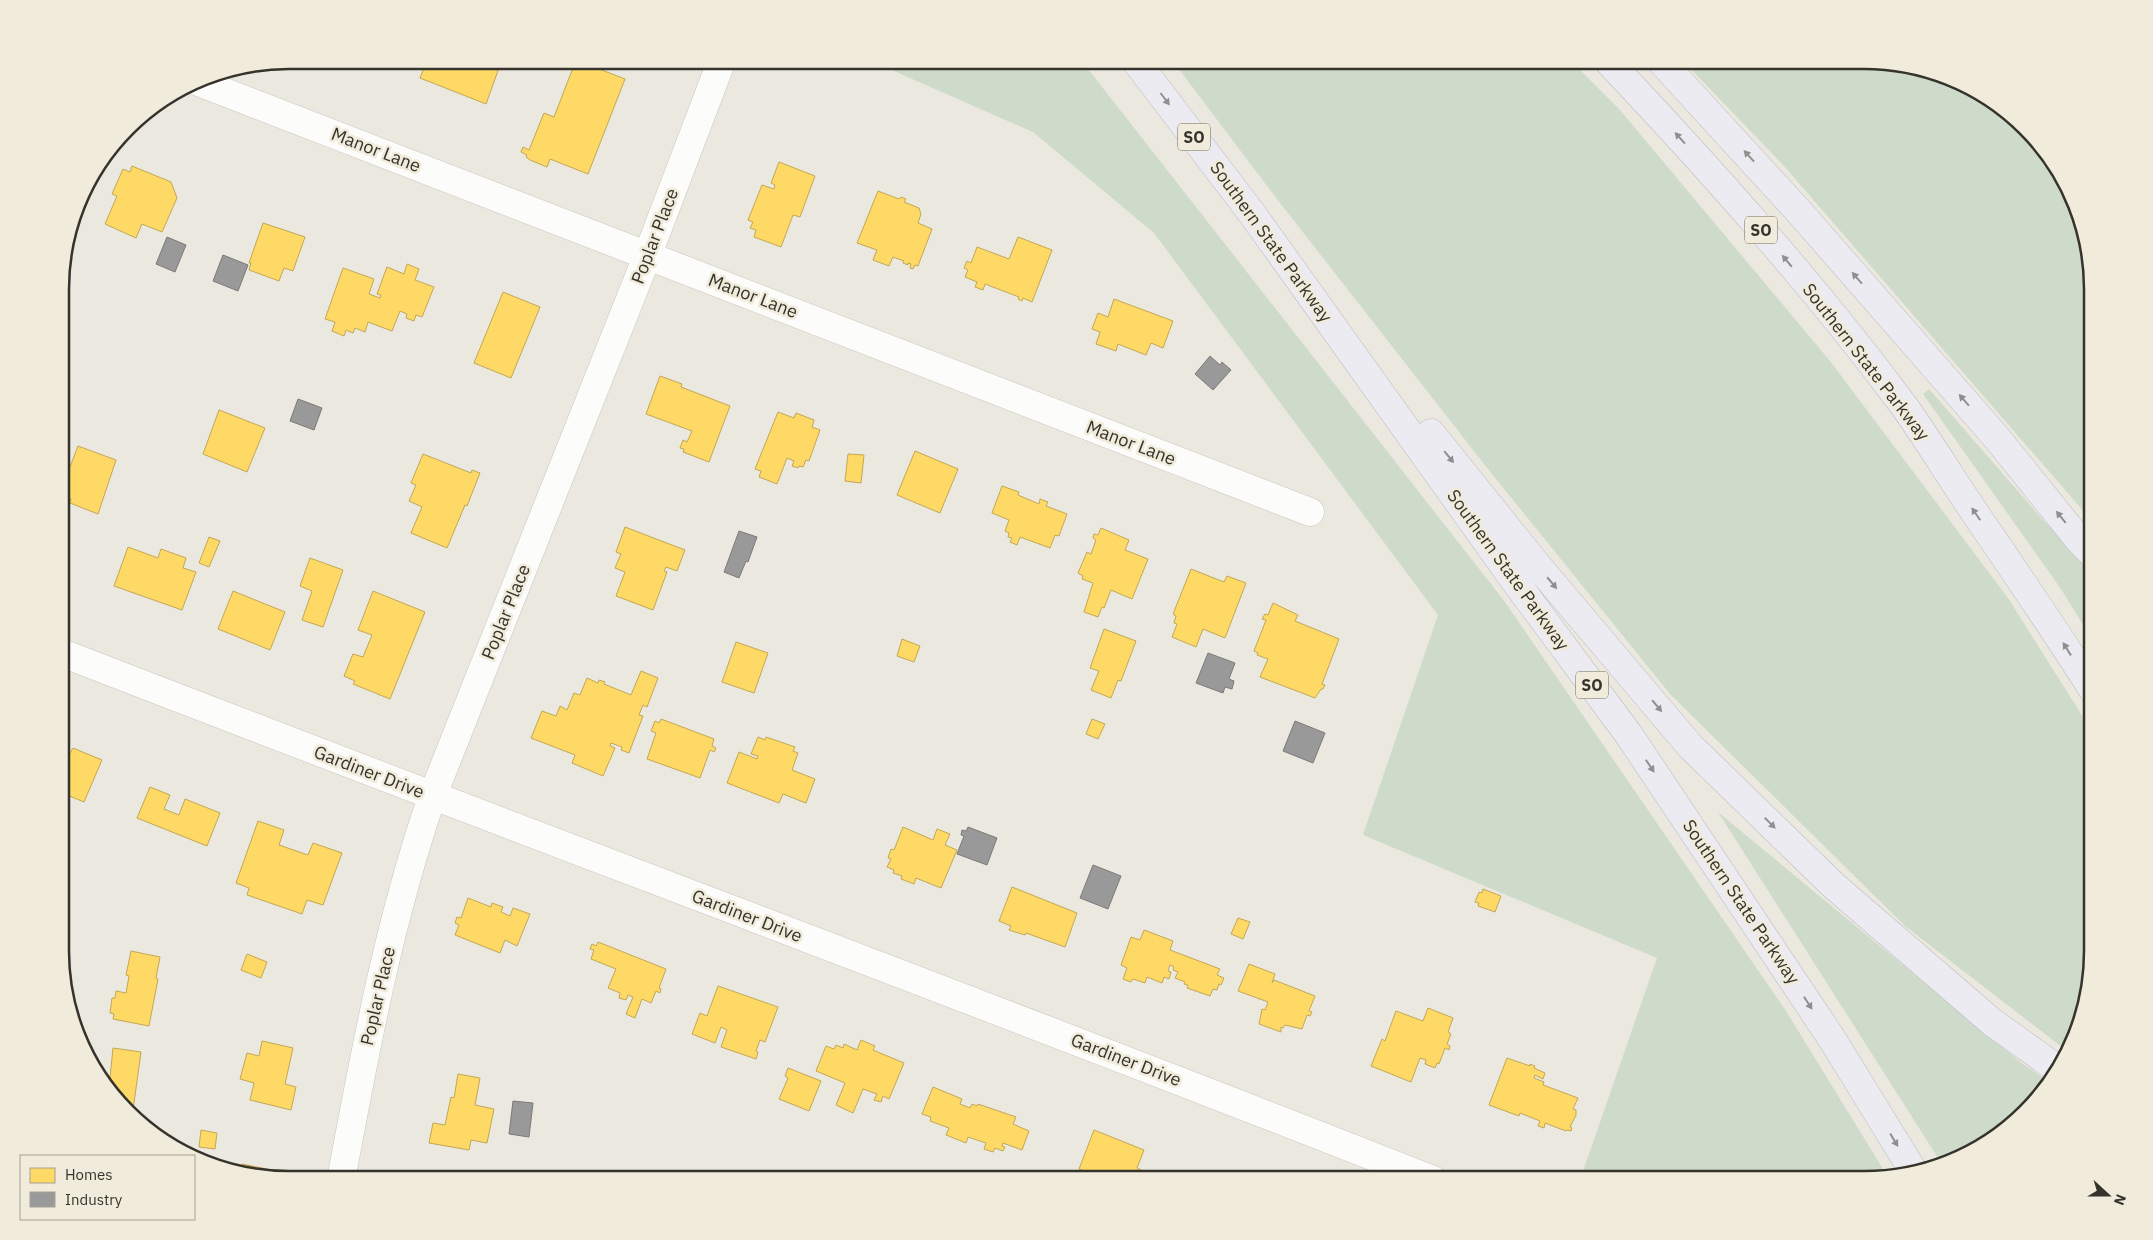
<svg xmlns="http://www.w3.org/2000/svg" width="2153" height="1240" font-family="'IBM Plex Sans',sans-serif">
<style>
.green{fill:#cedbcb}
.homes{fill:#ffd966;stroke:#c2a755}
.industry{fill:#999;stroke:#7b7a78}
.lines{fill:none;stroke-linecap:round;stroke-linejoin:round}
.minor-casing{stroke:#c8c6bf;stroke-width:29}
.highway-casing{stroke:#bdbbbf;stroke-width:29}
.minor{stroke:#fcfcfa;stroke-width:28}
.highway{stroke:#ecebf2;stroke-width:28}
.oneway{fill:#908f8f}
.labels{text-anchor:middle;stroke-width:5;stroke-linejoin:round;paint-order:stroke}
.shield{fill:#f0ebda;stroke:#6d6a60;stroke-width:1}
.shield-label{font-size:16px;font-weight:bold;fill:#35332c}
.street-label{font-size:18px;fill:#35332c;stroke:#f0ebda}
.rim{fill:none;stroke:#35332c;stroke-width:2.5}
</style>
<rect width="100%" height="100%" fill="#ebe8df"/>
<path class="green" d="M869 60H1081L1505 602 1786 1011 1888 1177 1878 1180H1580L1657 958 1363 835 1438 615 1154 233 1033 132Z
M1172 60H1570L1620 110 1830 361 2008 598 2093 733V965L2067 1051 1905 926 1670 694 1484 464 1277 199Z
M1682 60H1864L1923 68 1978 91 2055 162 2081 216 2092 274V521L1784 166Z
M1929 389 2044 521 2093 570V641L2061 589 1923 394Z
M1718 812 2019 1061 2049 1082 2026 1113 1979 1149 1940 1161Z"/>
<path class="homes" d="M427 60H493L500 65 486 104 420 78Z
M576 60 625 79 588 174 550 159 547 167 530 160 526 157 527 155 521 152 523 147 529 150 544 113 554 117Z
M779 162 815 176 800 217 793 215 781 247 754 237 756 230 750 228 753 222 748 220 762 185 774 189 775 185 771 183Z
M132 166 171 182 177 198 162 232 142 224 136 238 105 224 117 196 112 194 123 169 130 172Z
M878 191 899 199 901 197 906 199 904 202 919 208 921 214 918 223 932 229 918 266 915 265 913 269 910 268 911 264 908 263V265L903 263 904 261 893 257 889 266 873 260 877 250 857 243Z
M263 223 305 237 293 271 284 268 279 281 249 270 251 263H249Z
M1018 237 1052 250 1032 302 1023 298 1022 301 1018 299 1019 297 985 284 983 290 975 287 977 282 965 277 968 270 964 268 967 261 971 263 977 247 1009 259Z
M407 264 419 269 415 280 434 287 422 317 416 315 414 321 406 318 407 314 400 311 392 331 368 322 365 332 355 328 353 333 346 330 344 336 332 331 335 322 325 319 343 268 374 279 369 294 380 298 381 295 377 294 387 267 404 274Z
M503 292 540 307 511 378 474 363Z
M1114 299 1173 321 1163 348 1151 343 1146 355 1118 344 1116 351 1096 344 1100 332 1092 329 1098 313 1108 317Z
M660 376 682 384 681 387 730 406 709 462 683 452 684 449 680 448 683 440 687 442 692 431 646 414Z
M219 410 265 428 247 472 203 454Z
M778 412 794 418 796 413 814 420 812 427 820 430 809 461 806 460 803 467 799 466 798 468 792 466 794 461 787 458 777 484 759 477 761 471 755 469Z
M78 446 116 460 98 514 70 503 71 499 62 496V488Z
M915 451 958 469 940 513 897 495Z
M423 454 471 473 472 470 480 473 467 506 465 505 447 548 411 533 422 507 409 501 416 485 411 483Z
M848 454 864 455 861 483 845 481Z
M1002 486 1019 492 1018 495 1039 504 1040 499 1048 502 1046 506 1067 514 1059 536 1055 535 1050 548 1020 537 1017 545 1010 542 1012 538 1008 537 1009 533 1005 531 1009 520 992 513Z
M625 527 685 550 677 571 666 567 664 571 667 572 653 610 616 596 625 572 615 568 621 554 616 552Z
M1101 528 1129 540 1125 550 1148 559 1132 599 1111 590 1104 608 1102 607 1098 617 1084 612 1093 583 1082 579 1083 576 1078 573 1087 552 1091 554 1096 540 1093 538 1094 534 1098 535Z
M209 537 220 541 209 567 199 563Z
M128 547 158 558 161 549 186 558 183 568 196 572 182 610 114 586Z
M310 558 343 570 323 627 302 620 312 591 300 586Z
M1191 569 1224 582 1227 576 1246 583 1225 638 1203 629 1196 647 1172 637 1177 624 1174 623 1176 616 1173 614Z
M233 591 285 612 270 650 218 629Z
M373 591 425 612 390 699 353 684 355 681 344 676 353 654 363 657 372 635 358 630Z
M1273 603 1298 615 1295 621 1339 639 1322 684 1325 685 1323 689H1321L1315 698 1260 677 1268 659 1257 655 1258 653 1254 651 1266 620 1262 619 1265 614 1268 615Z
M1104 629 1136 641 1121 681 1118 680 1111 698 1091 690 1099 671 1090 668Z
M902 639 920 646 914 662 897 656Z
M736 642 768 653 754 693 722 682Z
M641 671 658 678 647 707 643 705 639 715 643 716 629 753 621 750 622 747 611 743 610 746 615 748 603 776 572 763 575 755 531 738 542 711 556 716 560 706 567 710 574 693 580 695 587 678 598 683 599 680 605 682 604 684 631 695Z
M661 719 714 739 712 746 716 748 714 752 710 750 700 778 647 759 656 733 651 731 655 721 659 723Z
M1092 719 1105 724 1098 739 1086 734Z
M758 737 765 740 766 737 795 747 793 751 798 753 792 770 815 779 806 803 783 794 779 803 727 783 739 752 757 759 758 756 751 754Z
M73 748 102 760 84 802 62 793V749L70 753Z
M150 787 170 795 164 809 179 815 185 799 220 813 207 846 137 818Z
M258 821 284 830 279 845 308 855 313 843 342 853 323 905 307 900 302 914 247 895 249 888 236 883Z
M903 827 933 840 937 829 950 834 945 845 957 850 941 888 916 878 914 884 901 879 902 876 893 873 894 870 887 867 891 859 888 858 891 849 894 850Z
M1012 887 1077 913 1065 947 1026 933 1025 935 1009 930 1011 926 999 921Z
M1483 889 1501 896 1495 912 1478 906 1479 903 1475 902 1479 892 1482 893Z
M468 898 491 907 492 903 503 907 501 912 510 916 513 908 530 914 517 946 505 940 500 953 455 935 459 925 455 923 457 917 461 918Z
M1238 918 1250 922 1243 939 1231 934Z
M1144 930 1173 941 1170 950 1220 969 1217 975 1224 978 1221 985 1219 984 1217 990 1213 989 1210 996 1187 988 1188 985 1184 984 1185 982 1175 978 1178 972 1173 970 1174 967 1170 965 1168 971 1171 972 1169 979 1164 977 1162 983 1147 977 1145 983 1133 979 1131 982 1123 979 1127 968 1121 965 1131 937 1140 940Z
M598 942 666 969 659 988 661 989 660 993 656 991 651 1003 642 999 635 1018 626 1014 633 997 628 995 626 1000 619 998 620 993 608 988 616 969 591 959 594 950 590 949 592 944 596 946Z
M131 951 160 957 156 978 158 979 149 1026 113 1019 114 1014 110 1013 112 998H115L116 991 126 993 129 976 126 975Z
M247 954 267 962 261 978 241 970Z
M1249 964 1275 974 1272 983 1274 980 1315 996 1309 1011 1312 1012 1310 1016 1307 1015 1302 1029 1285 1025 1283 1028 1281 1027V1032L1259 1024 1262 1009 1265 1010 1268 1002 1238 991Z
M718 986 778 1007 765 1042 760 1040 756 1051 758 1052 756 1059 721 1047 727 1030 721 1027 715 1043 692 1034 700 1013 707 1016Z
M1428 1008 1453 1018 1448 1032 1451 1034 1447 1044 1450 1046 1449 1050 1445 1048 1439 1064 1437 1063 1435 1068 1425 1064 1426 1060 1420 1058 1411 1082 1371 1066 1382 1039 1385 1041 1396 1011 1423 1021Z
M861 1040 875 1046 873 1050 904 1063 889 1099 883 1096 881 1102 874 1100 877 1094 863 1089 853 1113 836 1105 845 1083 816 1071 826 1046 834 1049 836 1045 843 1048 844 1044 857 1050Z
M262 1041 293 1048 285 1084 296 1087 291 1110 250 1100 254 1083 240 1079 247 1053 259 1056Z
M113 1048 141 1052 133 1110 109 1088Z
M1507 1058 1530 1066V1064L1535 1066 1534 1068 1545 1073 1543 1079 1535 1075 1534 1078 1544 1082 1543 1085 1578 1098 1573 1109 1576 1110V1115L1570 1127 1572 1128 1571 1131 1567 1130 1566 1131 1545 1123 1544 1128 1538 1126 1540 1121 1520 1113 1519 1116 1489 1105Z
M788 1068 821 1081 809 1111 779 1099 788 1078 785 1076Z
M458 1074 480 1078 475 1105 494 1109 487 1143 471 1140 469 1150 429 1143 433 1123 445 1125 451 1097 454 1098Z
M933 1087 962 1099 960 1104 970 1108 972 1104 977 1106 978 1104 1016 1117 1013 1124 1029 1131 1022 1150 1003 1143 1002 1146 1005 1147 1003 1151 995 1148 993 1152 984 1149 986 1143 968 1137 966 1143 946 1135 949 1128 930 1121 931 1117 922 1114Z
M201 1130 217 1133 215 1149 199 1147Z
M1094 1130 1144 1150 1137 1168 1143 1171 1139 1180H1099L1100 1177 1079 1169Z
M242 1164 272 1170 270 1178 240 1174Z"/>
<path class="industry" d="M167 237 186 245 175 272 156 264Z
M223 255 248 265 238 291 213 281Z
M1210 356 1220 365 1222 362 1231 370 1213 390 1195 374Z
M298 399 322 408 314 430 290 421Z
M739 531 757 537 748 562 746 561 739 578 724 572Z
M1208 653 1235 663 1229 679 1234 681 1232 689 1225 687 1223 693 1196 683Z
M1295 721 1325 733 1313 763 1283 751Z
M968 827 997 838 987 865 957 854 964 836 961 835 962 830 966 831Z
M1093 865 1121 876 1108 909 1080 898Z
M513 1101 533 1103 529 1137 509 1134Z"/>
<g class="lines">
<g class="minor-casing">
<path id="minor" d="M196 81 1310 512
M62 653C518 830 977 1000 1433 1180
M341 1180C365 1051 389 921 432 797L648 254 722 60"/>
</g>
<g class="highway-casing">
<path id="highway" d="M1135 60 1253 215 1517 584 1629 735 1832 1039 1912 1169
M1607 60C1711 170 1813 284 1904 406 1929 441 1951 478 1975 513 2015 572 2055 630 2093 690
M1660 60 1802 215 1996 437 2079 540 2093 554
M1431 433 1537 565 1690 746 1833 885 1992 1022 2059 1070"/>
</g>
<use href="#minor" class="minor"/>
<use href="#highway" class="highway"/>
</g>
<defs><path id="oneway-solid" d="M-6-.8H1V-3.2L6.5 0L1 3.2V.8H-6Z" transform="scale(1.25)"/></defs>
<g class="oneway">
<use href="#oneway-solid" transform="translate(1165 99) rotate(53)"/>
<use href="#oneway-solid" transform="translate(1680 138) rotate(-132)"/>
<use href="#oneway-solid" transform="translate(1749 156) rotate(-132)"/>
<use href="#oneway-solid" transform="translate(1787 261) rotate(-130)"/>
<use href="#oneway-solid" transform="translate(1857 278) rotate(-131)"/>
<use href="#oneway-solid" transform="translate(1964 400) rotate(-131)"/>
<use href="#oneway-solid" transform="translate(1449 457) rotate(51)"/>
<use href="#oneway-solid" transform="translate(1976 514) rotate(-124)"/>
<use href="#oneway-solid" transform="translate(2061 517) rotate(-129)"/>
<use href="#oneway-solid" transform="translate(1552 583) rotate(50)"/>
<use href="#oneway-solid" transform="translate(2067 649) rotate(-122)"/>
<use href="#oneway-solid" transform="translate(1657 706) rotate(50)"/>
<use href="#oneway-solid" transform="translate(1650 766) rotate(56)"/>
<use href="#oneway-solid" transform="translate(1770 823) rotate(45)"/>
<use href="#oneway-solid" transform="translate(1808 1003) rotate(57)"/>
<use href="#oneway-solid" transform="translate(1894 1140) rotate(59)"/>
</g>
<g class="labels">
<g class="shield">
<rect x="1178" y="123.5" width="32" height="27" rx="4"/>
<rect x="1745" y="216.5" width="32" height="27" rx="4"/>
<rect x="1576" y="671.5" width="32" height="27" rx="4"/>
</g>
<g class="shield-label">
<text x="1194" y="143">SO</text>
<text x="1761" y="236">SO</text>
<text x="1592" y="691">SO</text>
</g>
<g class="street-label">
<text transform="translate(376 150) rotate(21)" y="6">Manor Lane</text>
<text transform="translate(655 236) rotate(-69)" y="6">Poplar Place</text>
<text transform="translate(1271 242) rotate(54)" y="6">Southern State Parkway</text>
<text transform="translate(753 296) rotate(21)" y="6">Manor Lane</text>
<text transform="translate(1866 362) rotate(52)" y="6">Southern State Parkway</text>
<text transform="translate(1131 443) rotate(21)" y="6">Manor Lane</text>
<text transform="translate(1508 570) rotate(54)" y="6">Southern State Parkway</text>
<text transform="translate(506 612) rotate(-68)" y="6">Poplar Place</text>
<text transform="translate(369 772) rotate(21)" y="6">Gardiner Drive</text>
<text transform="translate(1741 902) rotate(56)" y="6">Southern State Parkway</text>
<text transform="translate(747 916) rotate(21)" y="6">Gardiner Drive</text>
<text transform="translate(378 996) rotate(-77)" y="6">Poplar Place</text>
<text transform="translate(1126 1060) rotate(21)" y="6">Gardiner Drive</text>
</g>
</g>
<path d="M0 0H2153V1240H0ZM289 69H1864A220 220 0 0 1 2084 289V951A220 220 0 0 1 1864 1171H289A220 220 0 0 1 69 951V289A220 220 0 0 1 289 69Z" fill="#f0ebda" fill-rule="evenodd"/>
<path class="rim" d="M289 69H1864A220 220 0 0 1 2084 289V951A220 220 0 0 1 1864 1171H289A220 220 0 0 1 69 951V289A220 220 0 0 1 289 69Z"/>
<rect x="20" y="1155" width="175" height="65" fill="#f0ebda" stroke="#a5a194"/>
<rect x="30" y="1168" width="25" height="15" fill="#ffd966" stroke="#a5a194"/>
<text x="65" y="1180" font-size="15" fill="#35332c">Homes</text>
<rect x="30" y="1192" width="25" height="15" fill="#999999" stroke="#a5a194"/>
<text x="65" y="1205" font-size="15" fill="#35332c">Industry</text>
<g transform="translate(2108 1195) rotate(111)" stroke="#f0ebda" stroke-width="4" paint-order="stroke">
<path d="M0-4L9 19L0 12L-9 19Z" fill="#35332c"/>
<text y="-8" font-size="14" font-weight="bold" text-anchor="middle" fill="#35332c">N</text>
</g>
</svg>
